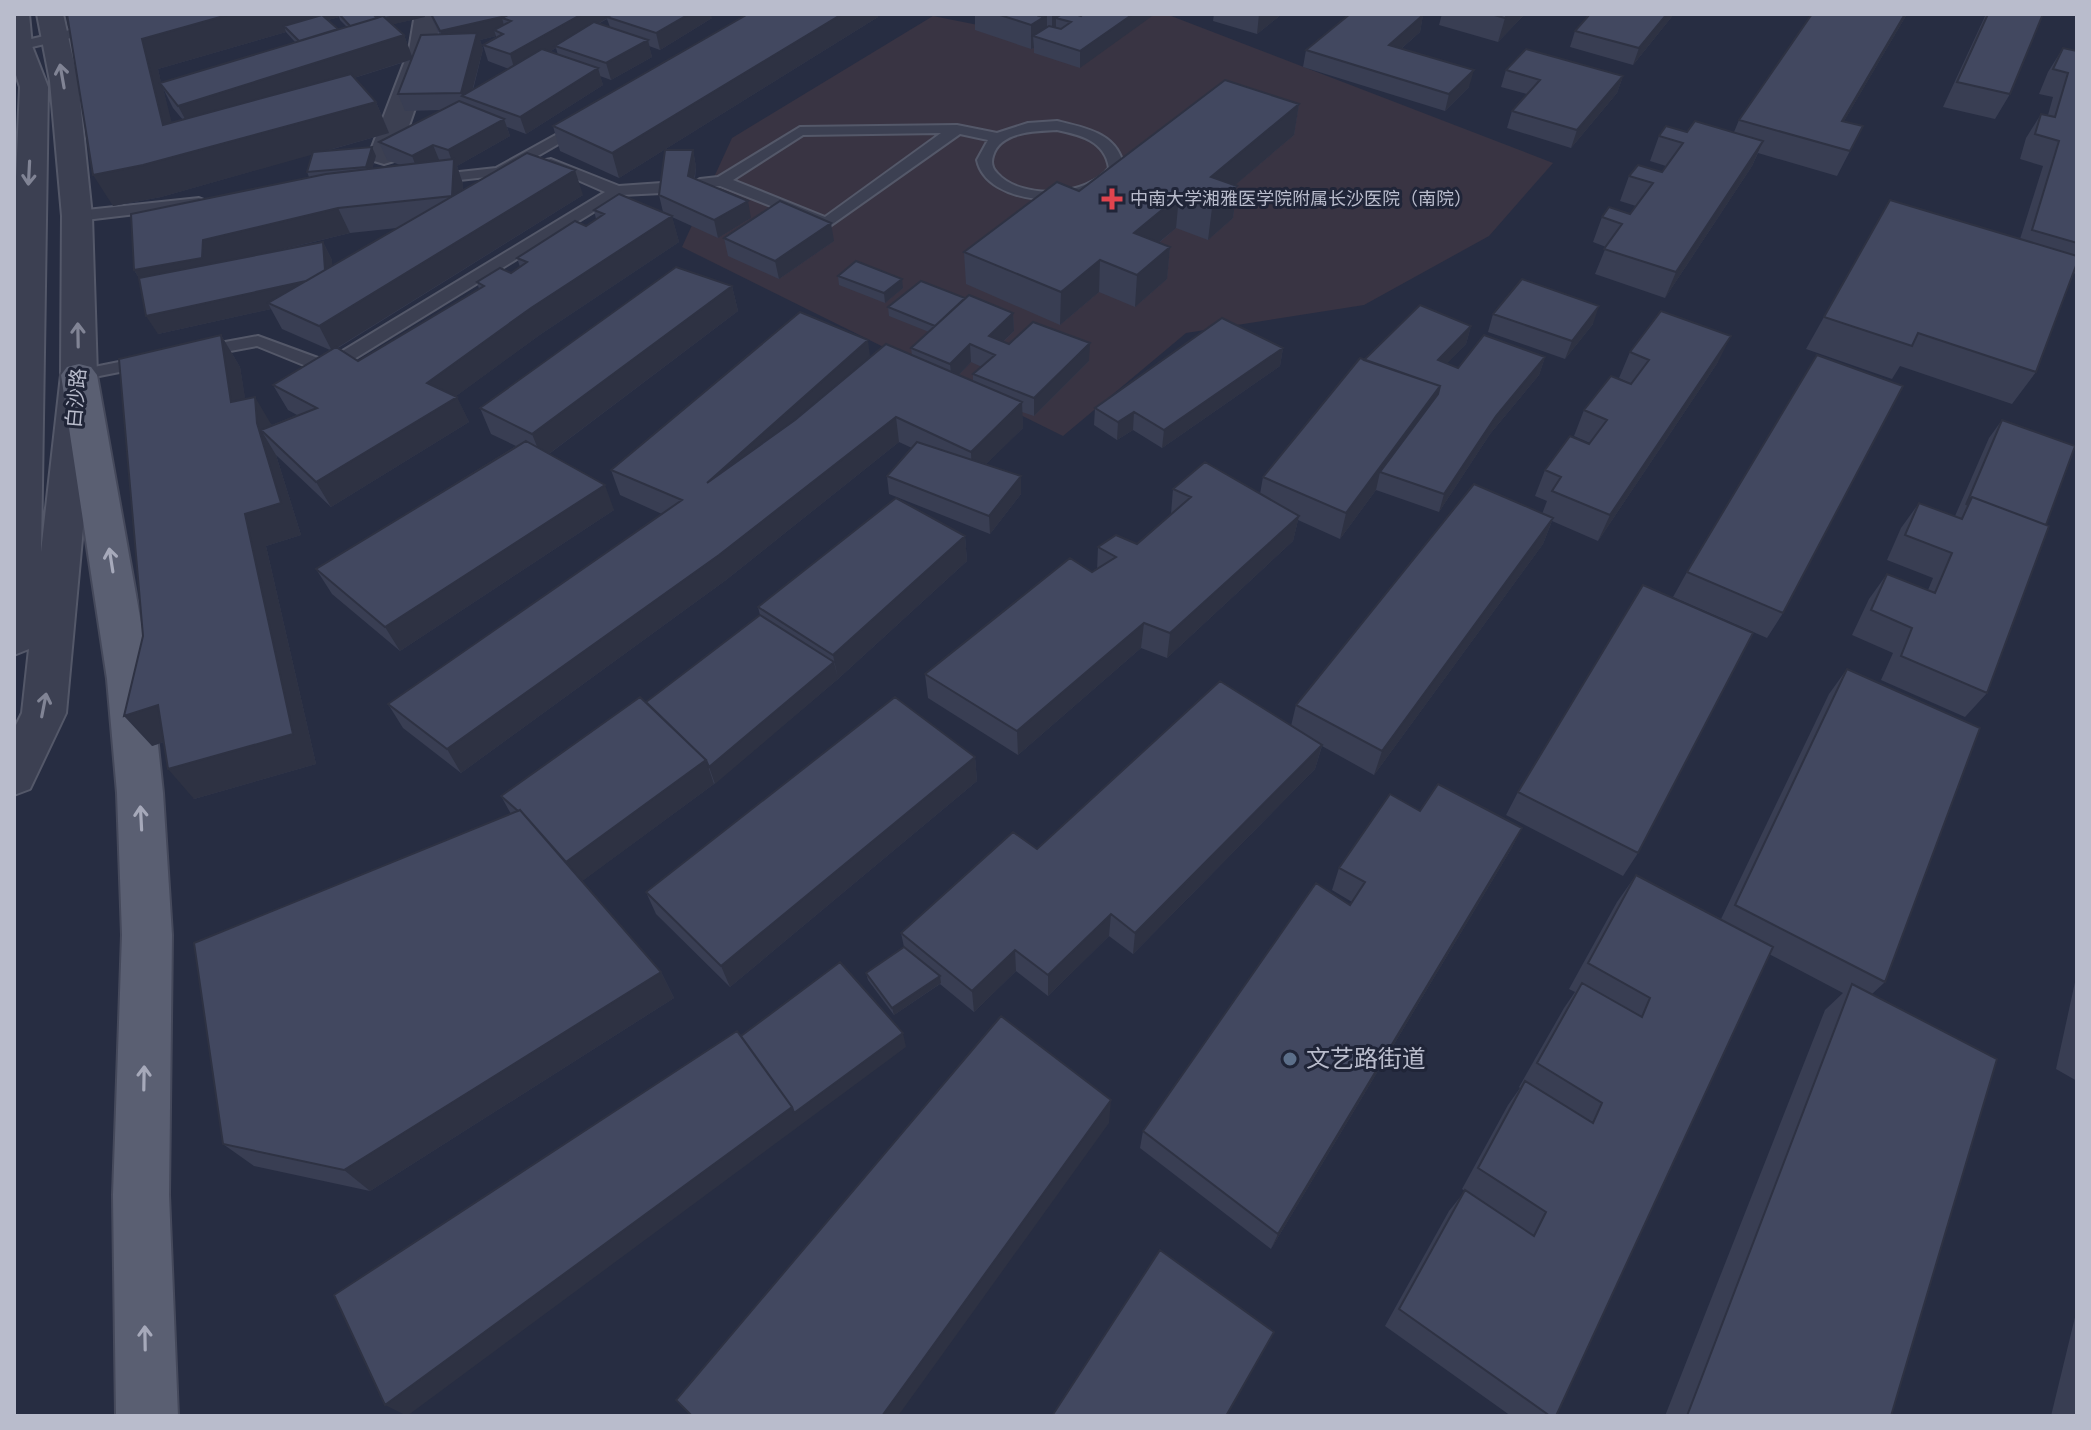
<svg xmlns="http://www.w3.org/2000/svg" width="2091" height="1430" font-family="Manrope,'Noto Sans SC',sans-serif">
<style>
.medical{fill:#393443}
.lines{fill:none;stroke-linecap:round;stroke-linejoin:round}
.service-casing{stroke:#545869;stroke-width:4}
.minor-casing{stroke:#545869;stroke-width:4}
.tertiary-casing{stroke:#545869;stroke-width:4}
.primary-casing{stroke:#45495b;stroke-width:4}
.service{fill:#3c4052;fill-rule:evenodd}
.minor{fill:#3c4052;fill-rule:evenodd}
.tertiary{fill:#3c4052;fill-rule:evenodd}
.primary{fill:#5a5f72;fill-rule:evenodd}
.wall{fill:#393e53;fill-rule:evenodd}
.shaded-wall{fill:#2e3243}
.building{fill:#424860;stroke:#2e3243;stroke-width:2}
.oneway{stroke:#818495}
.oneway2{stroke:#a6a9ba}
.health-dot{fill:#e0444e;stroke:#202538;stroke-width:3}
.service-dot{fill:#5c6f8a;stroke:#202538;stroke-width:3}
.labels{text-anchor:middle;stroke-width:6;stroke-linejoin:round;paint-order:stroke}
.far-poi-label{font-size:18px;fill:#b9bccc;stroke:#202538;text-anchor:start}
.street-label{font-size:20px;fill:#b9bccc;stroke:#202538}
.near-poi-label{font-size:24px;fill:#b9bccc;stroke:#202538;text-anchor:start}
</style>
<rect width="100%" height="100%" fill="#272d42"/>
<path class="medical" d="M1134 14H1166L1553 163 1489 236 1364 305 1186 333 1063 436 682 247 732 138 933 16 1084 46Z"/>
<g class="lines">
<g class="service-casing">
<path id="service" d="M70 30 77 34 75 37 19 50 14 48V43Z
M581 121 588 125 586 128 505 175 432 183 425 179 432 175 496 168Z
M1057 121C1087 128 1119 134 1124 168 1121 173 1117 180 1113 183 1082 209 987 207 977 160L988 140 960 134 827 228 720 186 700 187 693 183 700 179 718 177 800 127 957 125 997 133 1028 123ZM1057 130C1081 135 1105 141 1109 168 1087 196 1022 201 997 173 992 168 991 162 993 156 1000 131 1037 131 1057 130ZM941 133 825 217 733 180 803 135Z
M551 159 619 186 662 183 670 188 662 193 621 195 333 372H321L257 346 198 357 189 352 198 347 258 336 326 361 605 192 546 166V160Z
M199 198 204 200V206L77 221 69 216 77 211Z
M149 356 155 357 158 361 155 365 79 380 70 375 79 370Z"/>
</g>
<g class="minor-casing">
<path id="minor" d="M415 14H441L435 50 399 155 394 161 384 164 374 161 369 155 409 50Z"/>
</g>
<g class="tertiary-casing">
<path id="tertiary" d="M14 14H29L32 46 48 87 41 552 61 375 62 216 50 81 37 14H63L78 81 92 216 97 375 66 713 30 789 14 795V729L22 713 29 649 14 655V222L20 87 14 69Z"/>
</g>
<g class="primary-casing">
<path id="primary" d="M79 364 91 367 97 375 151 679 163 793 172 935 169 1195 178 1416H116L113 1195 122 935 117 793 107 679 61 375 67 367Z"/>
</g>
<use href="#service" class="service"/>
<use href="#minor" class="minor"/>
<use href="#tertiary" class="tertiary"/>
<use href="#primary" class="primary"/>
</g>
<path class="wall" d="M69 14H373L377 18 386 19 384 14H424L425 17 393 24 404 35 412 57 439 34 430 14H505L506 16 712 18 660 50 649 46 652 57 611 80 600 76 603 85 526 134 507 127 510 136 457 166 463 184V190L583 195 338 348 358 361 479 289 477 282 511 273 520 267 517 258 586 226 596 219 594 210 663 212 659 195 693 150 696 167 695 178 751 218 718 238 672 217 679 242 541 334 456 396 469 422 331 507 276 455 301 535 266 546 316 764 194 799 164 742 152 746 221 335 240 367 245 399 272 425 297 415 288 410 273 385 330 350 282 329 271 309 158 334 139 278 134 270 309 177 307 172 312 154 161 197 113 206ZM339 17 340 20 347 27 338 29 328 20ZM607 19 610 27 598 24ZM286 32 295 42 161 83 158 69ZM496 36V37L483 45 488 61 509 69 473 90 483 49 480 40ZM556 48 558 55 549 52ZM411 60 398 94 405 111 441 110 379 142 387 160 400 165 372 169 376 156 326 151 389 133 376 102 354 78ZM163 88 173 108 183 120 171 123ZM397 228 332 266V260L323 242 277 251 350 233Z
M748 14H877L878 17 619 178 560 151 553 126Z
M975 14H1079L1081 16 1083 14 1080 68 1034 53V48L1031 49 975 30Z
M1214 14H1282L1257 34 1213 21Z
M1442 14H1525L1498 42 1439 25Z
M1590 14H1674L1633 65 1570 47 1575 31Z
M1812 14H1907L1844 121 1863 126 1837 176 1758 153 1752 166 1665 298 1595 274 1606 247 1593 242 1602 217 1630 214 1636 206 1620 201 1629 176 1662 172 1666 166 1650 161 1659 136 1687 132H1734L1739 120Z
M1986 14H2043L2010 94 1995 119 1943 107Z
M1423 15 1420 32 1401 49 1469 87 1445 111 1303 67 1306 50Z
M2063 48 2077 51V274L2073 273 2036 372 2012 404 1900 366 1892 379 1806 349 1890 200 2020 239 2043 166 2020 159 2026 138 2041 114 2048 115 2053 97 2039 94 2048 72Z
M1506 70 1623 76 1617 93 1571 148 1507 128 1512 111 1527 94 1501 87Z
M1299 104 1294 135 1235 185 1237 186 1233 218 1208 240 1176 228 1159 243 1170 247 1167 279 1135 307 1099 292 1060 325 966 284 964 252 1079 191Z
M724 238 834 241 779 279 728 256Z
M838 276 903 288 885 303 839 285Z
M732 286 738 311 549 454 614 510 400 651 332 594 316 569 516 446 491 434 480 408Z
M965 298 1013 313 1014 331 1003 342 1089 361 1034 416 1022 412 1023 428 986 464 1021 476V494L990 534 889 494 887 476 912 448 899 442 726 580 461 773 403 728 388 704 662 514 620 495 611 470 870 357 912 355 911 348 929 332 889 316 888 307ZM971 362 982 367 973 374V381L959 375Z
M1493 314 1593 324 1565 359 1488 332Z
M1471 326 1466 344 1447 363 1458 368 1545 357 1539 375 1490 434 1439 512 1376 490 1340 539 1298 520 1293 541 1167 658 1141 648 1018 755 928 698 925 674 1097 570 1098 547 1137 544 1171 514 1173 489 1260 494 1263 477 1364 360Z
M1283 348 1280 366 1162 448 1133 430 1117 440 1094 425 1095 408Z
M1630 352 1718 362 1598 541 1552 521 1543 544 1374 775 1322 746 1315 769 1133 954 1109 936 1048 996 1016 971 974 1012 940 984 894 1015 868 980 866 973 904 947 901 933 1037 849 1291 726 1296 705 1542 514 1547 501 1535 496 1545 470 1590 443 1574 436 1584 410 1631 384 1619 378Z
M2002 420 2046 525 1987 693 1965 717 1881 680 1893 653 1852 635 1869 599 1887 574 1928 590 1933 578 1887 560 1901 528 1919 503 1955 516 1989 438Z
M965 536 967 561 838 679 714 784 582 881 661 972 674 998 370 1191 254 1166 223 1144 511 814 501 796 646 702 760 615 758 607Z
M1687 572 1783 613 1767 638 1673 597Z
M1847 669 1885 982 1872 994 1891 1416H1665L1825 1010 1843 993 1769 954 1556 1416H1511L1385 1326 1449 1211 1465 1191 1462 1189 1508 1105 1520 1088 1519 1087 1564 1008 1575 992 1569 989 1617 902 1636 875 1721 919 1829 694Z
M975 757 977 781 730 987 656 914 646 892Z
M1518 792 1638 853 1623 876 1506 815Z
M1420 811 1522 828 1510 851 1271 1249 1140 1148 1143 1131 1350 905 1352 902 1332 890 1339 868Z
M2077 973V1081L2056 1069Z
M2077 1309V1416H2051Z"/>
<path class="shaded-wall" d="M231 14H338L339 17 289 31 284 26 286 32 158 69 162 86 160 83 163 88 180 155 376 102 389 133 161 197 113 206 93 175 163 125 142 39Z
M398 14H424L425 17 390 25 386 17Z
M582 14H615L558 46H555L556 48 515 71 510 54Z
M689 14H711L712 18 660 50 656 33Z
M842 14H877L878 17 619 178 612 153Z
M1041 14H1047V34L1033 36 1034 48 1031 49V25Z
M1052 14H1079V18L1071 22 1056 18V33L1052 36Z
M1133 14H1155L1080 68V51Z
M1259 14H1282L1257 34Z
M1508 14H1525L1498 42 1505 18Z
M1667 14H1674L1633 65 1639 48Z
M1905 14H1907L1830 145 1842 121Z
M1423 15 1420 32 1386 62 1389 45Z
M506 16 502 18 506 33 494 30 496 36 480 40 483 49 470 99 462 96 440 31Z
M404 35 413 59 191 130 178 106Z
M648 40 652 57 611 80 606 63Z
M598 68 603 85 526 134 520 117Z
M1474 70 1469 87 1445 111 1449 94Z
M1623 76 1617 93 1571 148 1577 130Z
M1299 104 1294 135 1208 208 1211 177Z
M504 119 510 136 457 166 463 184 462 222 452 196 454 167 448 150Z
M1763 141 1752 166 1665 298 1676 272Z
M433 145 440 162 419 174 412 156Z
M372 147 376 156 370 176 366 167Z
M693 150 696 167 692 193 688 176Z
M575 170 583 195 332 351 319 326Z
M1237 186 1233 218 1208 240 1212 208Z
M1179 196 1176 228 1132 265 1134 233Z
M748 201 751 218 718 238 714 220Z
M338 208 350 233 217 265 150 296 134 270 203 240Z
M672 216 679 242 541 334 448 402 457 397 469 422 331 507 316 482 427 383 531 308Z
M831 223 834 241 779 279 775 261Z
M323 242 332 260 334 295 268 303 271 309 158 334 146 316Z
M1170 247 1167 279 1135 307 1137 275Z
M1100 260 1099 292 1060 325 1061 292Z
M902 279 903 288 885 303 884 293Z
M732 286 738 311 542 459 532 434Z
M1599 306 1593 324 1565 359 1572 341Z
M1013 313 1014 331 990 354 989 336Z
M1471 326 1466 344 1433 378 1438 360Z
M221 335 240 367 251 434 231 402Z
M1731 336 1718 362 1598 541 1610 515Z
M868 340 871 365 707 483Z
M1090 343 1089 361 1034 416V398Z
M970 344 971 362 952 382 950 364Z
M1283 348 1280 366 1162 448 1164 430Z
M1545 357 1539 375 1490 434 1439 512 1444 494 1496 416Z
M1440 386 1432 412 1380 472 1376 490 1340 539 1346 513Z
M255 397 274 429 261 430 276 455 301 535 266 546 316 764 194 799 168 769 245 514 257 423Z
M1022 402 1023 428 972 478 971 452Z
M1134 412 1133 430 1117 440 1118 422Z
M896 417 899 442 726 580 461 773 447 749Z
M1021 476V494L990 534 989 516Z
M605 485 614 510 400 651 385 627Z
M1299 516 1293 541 1167 658 1170 633Z
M1553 518 1543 544 1374 775 1382 751Z
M965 536 967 561 838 679 833 655Z
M1144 623 1141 648 1018 755 1017 731Z
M834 662 838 679 715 784 709 767Z
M158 705 184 735 152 746 124 716Z
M1322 745 1315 769 1133 954 1135 933Z
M975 757 977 781 730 987 721 966Z
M706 760 714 784 577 885 565 863Z
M1522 828 1510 851 1271 1249 1278 1234Z
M1111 914 1109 936 1048 996V975Z
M1015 950 1016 971 974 1012 972 991Z
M661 972 674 998 370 1191 344 1170Z
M940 976 941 983 894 1015 892 1008Z
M903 1033 906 1047 407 1416 385 1405 792 1107Z
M1111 1100 1109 1123 898 1416H882Z"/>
<path class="building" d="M67 14H231L142 39 163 125 351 74 376 102 143 165 93 175Z
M339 14H373L377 18 350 26Z
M431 14H505L506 16 440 31Z
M510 14H582L510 54 483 45 503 34 494 30 511 21 502 18Z
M613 14H689L656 33 607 17Z
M748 14H842L612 153 553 126Z
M997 14H1041L1039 16 1044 17 1031 25Z
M1062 14H1075L1081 16 1083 14H1133L1080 51 1033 36 1049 26 1061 29 1071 22 1056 18Z
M1350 14 1423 15 1389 45 1474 70 1449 94 1306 50Z
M1491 14H1508L1505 18Z
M1590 14H1667L1639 48 1575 31Z
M1812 14H1905L1842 121 1863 126 1850 151 1739 120Z
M1988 14H2043L2010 94 1957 82Z
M322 15 338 29 299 41 284 26Z
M383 16 404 35 178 106 160 83Z
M594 22 648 40 606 63 555 46Z
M477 33 461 93 398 94 421 35Z
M2063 48 2077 51V243L2032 230 2059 141 2035 134 2041 114 2055 117 2068 73 2053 69Z
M542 49 598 68 520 117 462 96Z
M1526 49 1623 76 1577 130 1512 111 1540 80 1506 70Z
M1225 80 1299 104 1211 177 1237 186 1212 208 1179 196 1134 233 1170 247 1137 275 1100 260 1061 292 964 252 1057 182 1079 191Z
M459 101 504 119 448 150 433 145 412 156 379 142Z
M1695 121 1763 141 1676 272 1604 249 1622 224 1602 217 1609 207 1630 214 1653 183 1629 176 1638 165 1662 172 1683 143 1659 136 1666 126 1687 132Z
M372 147 366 167 307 172 313 152Z
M665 150H693L688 176 748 201 714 220 659 195Z
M527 153 575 170 319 326 268 303Z
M454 159 452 196 338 208 203 240 202 258 134 270 131 214 326 174Z
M619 194 672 216 531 308 427 383 457 397 316 482 261 430 317 408 273 385 336 347 358 361 484 286 477 282 500 268 511 273 527 262 517 258 575 221 586 226 604 214 594 210Z
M1890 200 2077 256V263L2036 372 1918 333 1912 346 1824 317Z
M780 201 831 223 775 261 724 238Z
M323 242 325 270 306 281 146 316 139 278Z
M856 261 902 279 884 293 838 276Z
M676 267 732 286 532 434 480 408Z
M1522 279 1599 306 1572 341 1493 314Z
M921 281 965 298 935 326 888 307Z
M969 295 1013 313 989 336 1009 344 1033 322 1090 343 1034 398 973 374 995 355 970 344 950 364 911 348Z
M1420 305 1471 326 1438 360 1458 368 1484 335 1545 357 1496 416 1444 494 1380 472 1438 394 1440 386 1364 360Z
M1661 311 1731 336 1610 515 1552 491 1561 477 1545 470 1570 436 1589 444 1607 420 1584 410 1611 376 1631 384 1649 360 1630 352Z
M800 312 868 340 707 483 795 420 886 344 1022 402 971 452 896 417 719 555 447 749 388 704 682 500 611 470Z
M1222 318 1283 348 1164 430 1134 412 1118 422 1095 408Z
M221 335 231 402 255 397 257 423 281 503 245 514 293 734 168 769 158 705 124 716 143 636 119 359Z
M1817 355 1903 386 1783 613 1687 572Z
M1360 358 1440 386 1346 513 1263 477Z
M2002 420 2075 446 2046 525 1972 497 1966 505Z
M526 441 605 485 385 627 316 569Z
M917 442 1021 476 989 516 887 476Z
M1205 462 1299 516 1170 633 1144 623 1017 731 925 674 1070 558 1092 572 1116 557 1098 547 1116 535 1137 544 1191 497 1173 489Z
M1474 484 1553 518 1382 751 1296 705Z
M1972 497 2049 526 1987 693 1901 656 1912 628 1871 610 1887 574 1935 593 1952 553 1905 535 1919 503 1962 519Z
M896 498 965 536 833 655 758 607Z
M1643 585 1753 633 1638 853 1518 792Z
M760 615 834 662 709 767 706 760 646 702Z
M1847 669 1980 728 1885 982 1735 905Z
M1220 681 1322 745 1135 933 1111 914 1048 975 1015 950 972 991 901 933 1013 832 1037 849Z
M640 697 706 760 566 862 520 810 518 811 501 796Z
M895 697 975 757 721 966 646 892Z
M1438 784 1522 828 1278 1234 1143 1131 1316 883 1350 905 1365 882 1339 868 1390 794 1420 811Z
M520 810 661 972 344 1170 223 1144 194 943Z
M1636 875 1773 947 1556 1416H1550L1399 1309 1465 1190 1534 1236 1546 1212 1478 1168 1525 1081 1593 1123 1602 1103 1537 1063 1582 983 1642 1017 1650 998 1588 963Z
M904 947 940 976 892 1008 866 973Z
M840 962 903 1033 794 1113 792 1107 741 1036Z
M1852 984 1997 1059 1891 1416H1687Z
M1001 1016 1111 1100 882 1416H692L676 1400Z
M737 1031 792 1107 385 1405 334 1295Z
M1160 1250 1274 1332 1226 1416H1052Z"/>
<defs><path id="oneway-shaft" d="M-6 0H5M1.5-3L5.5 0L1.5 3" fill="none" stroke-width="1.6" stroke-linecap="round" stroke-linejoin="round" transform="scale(2)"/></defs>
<g class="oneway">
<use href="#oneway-shaft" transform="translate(62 76) rotate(-100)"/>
<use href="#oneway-shaft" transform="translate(29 173) rotate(93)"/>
<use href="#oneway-shaft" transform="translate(78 335) rotate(-91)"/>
<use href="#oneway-shaft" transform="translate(44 705) rotate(-79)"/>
</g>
<g class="oneway2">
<use href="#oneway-shaft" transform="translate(111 560) rotate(-99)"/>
<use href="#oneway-shaft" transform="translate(141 818) rotate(-93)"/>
<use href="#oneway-shaft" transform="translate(144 1078) rotate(-89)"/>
<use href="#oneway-shaft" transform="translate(145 1338) rotate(-91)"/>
</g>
<path class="health-dot" d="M1108 187h8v8h8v8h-8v8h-8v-8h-8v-8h8z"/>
<circle class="service-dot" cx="1290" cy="1059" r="8"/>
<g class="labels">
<g class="far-poi-label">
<text x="1130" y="205">中南大学湘雅医学院附属长沙医院（南院）</text>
</g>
<g class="street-label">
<text transform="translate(76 398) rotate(-85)" y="7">白沙路</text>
</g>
<g class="near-poi-label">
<text x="1306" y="1067">文艺路街道</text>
</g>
</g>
<rect width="2091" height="1430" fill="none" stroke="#b9bccc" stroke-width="32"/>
</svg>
